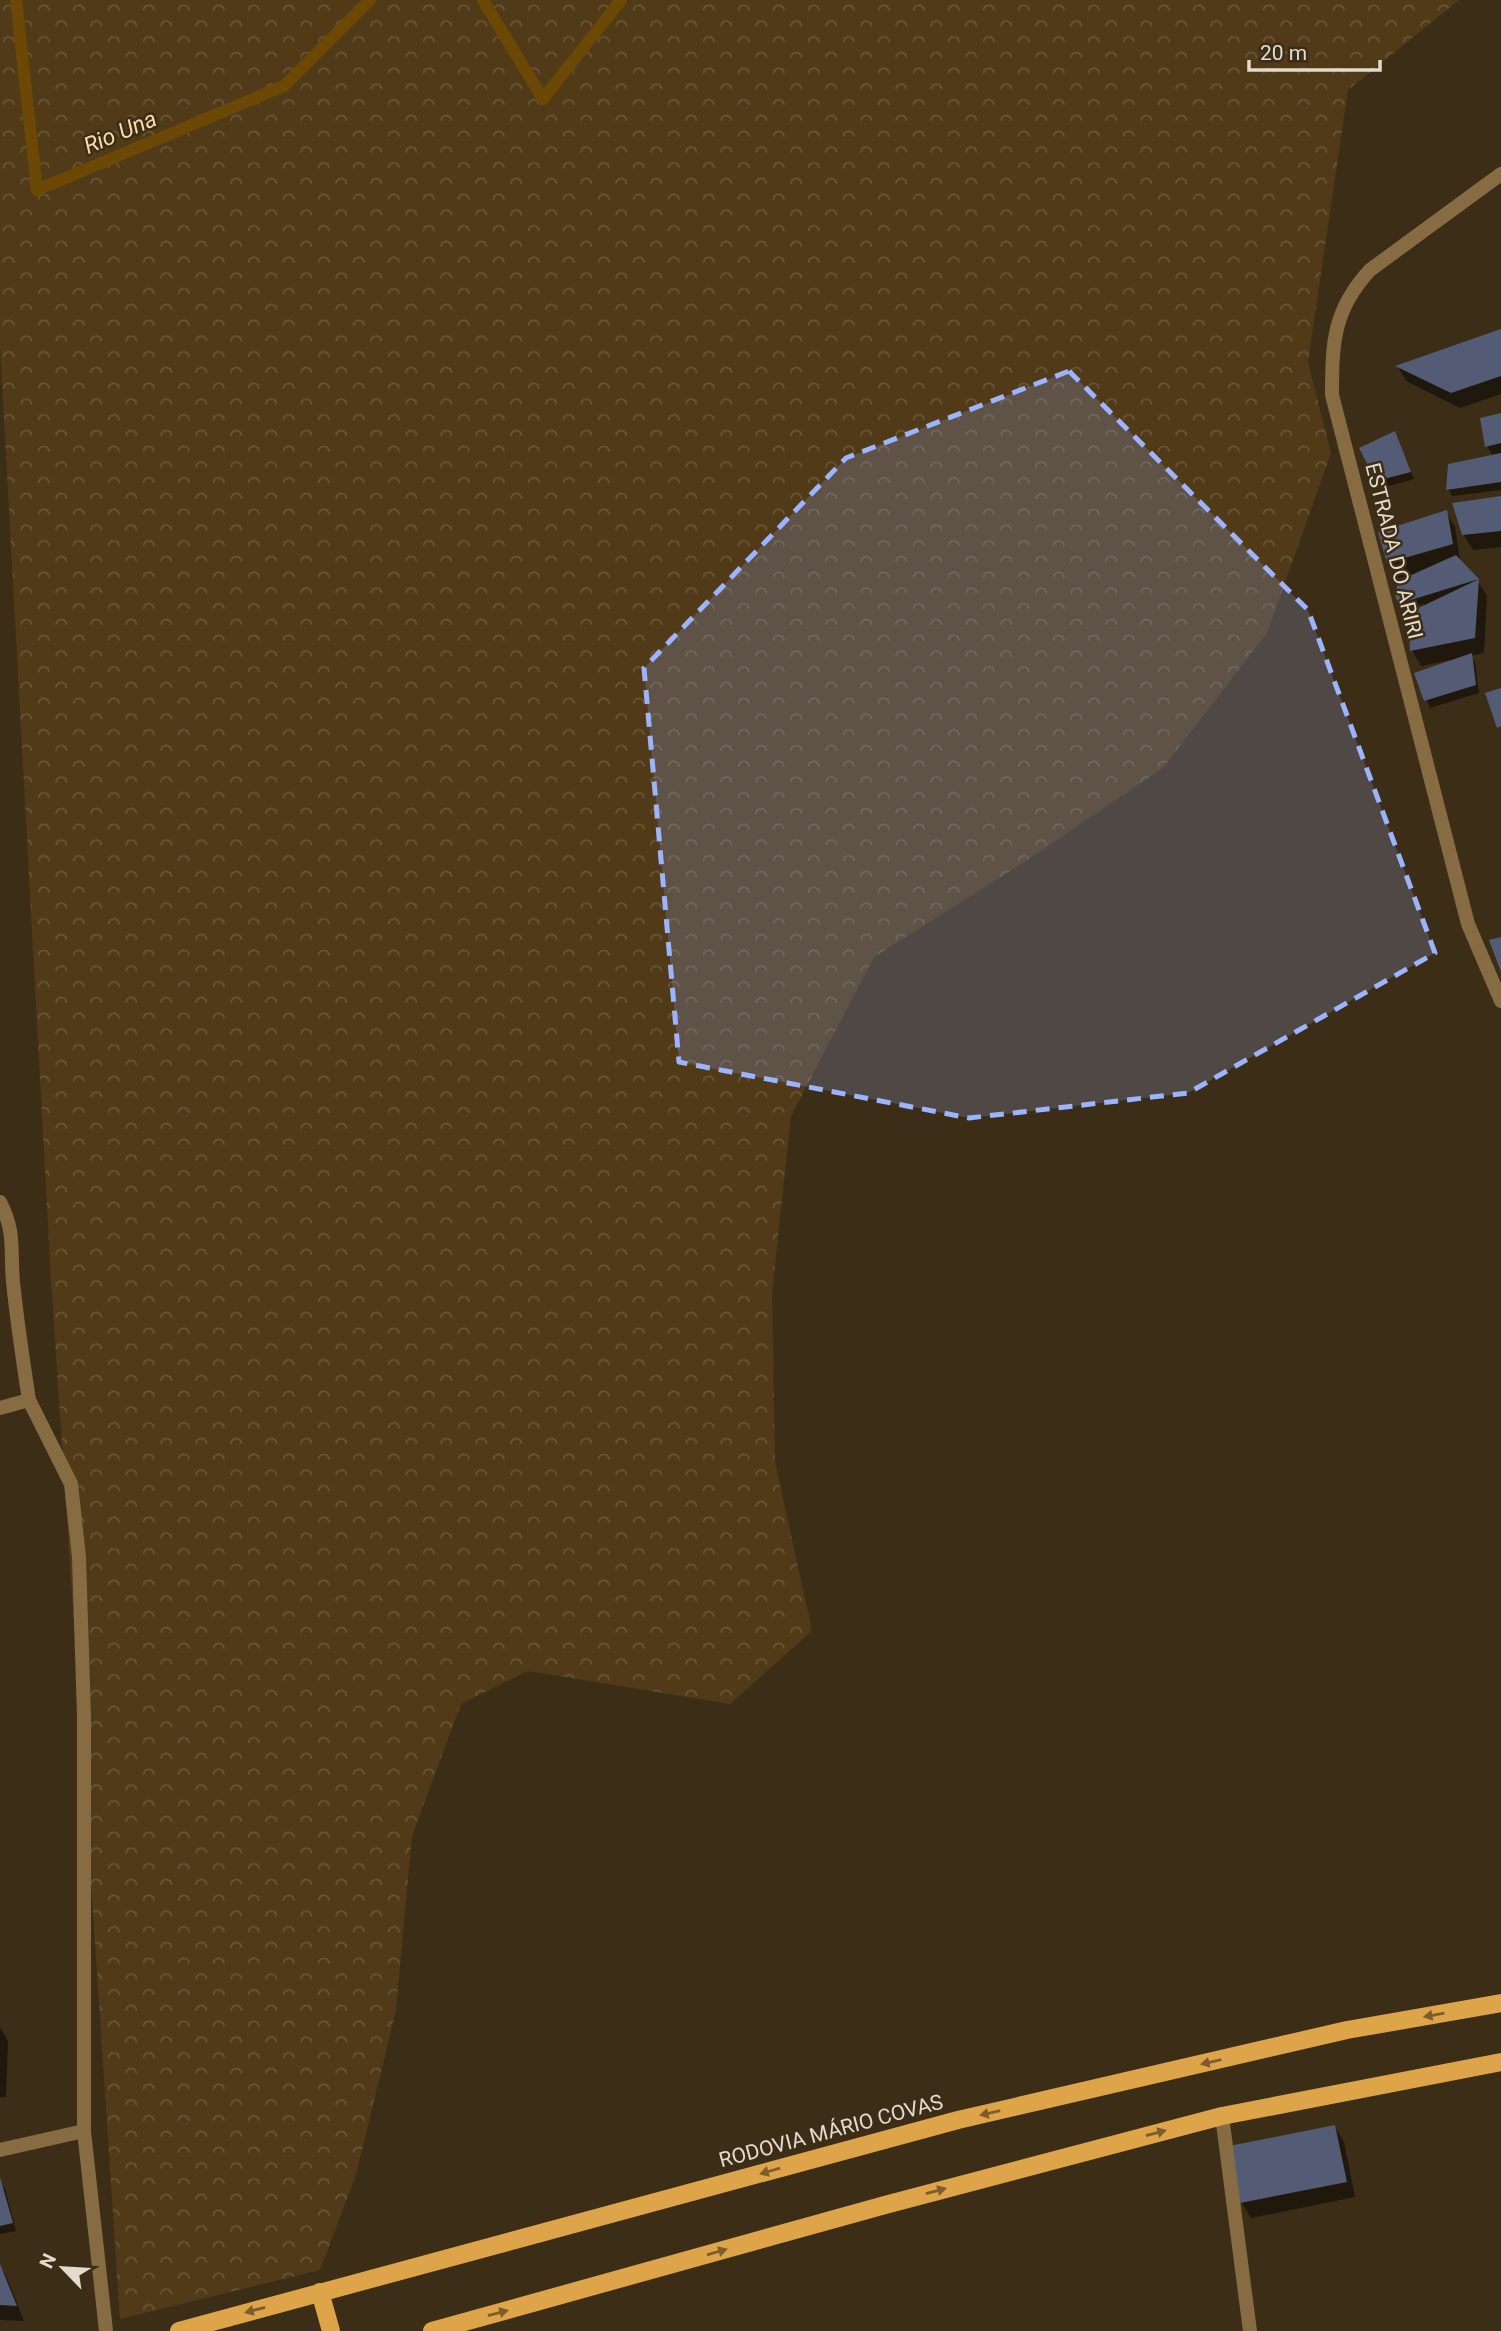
<svg xmlns="http://www.w3.org/2000/svg" width="1501" height="2331" font-family="Roboto,sans-serif">
<style>
.forest{fill:url(#forest-crowns)}
.shadow{fill:#0007}
.lines{fill:none;stroke-linecap:round;stroke-linejoin:round}
.stream{stroke:#6b4806;stroke-width:12}
.building{fill:#535c74}
.street{stroke:#876b43;stroke-width:14}
.primary{stroke:#dda44a;stroke-width:18}
.oneway{fill:#7c5d2b}
.marked{fill:#9cb4fd;fill-opacity:0.2;stroke:#9cb4fd;stroke-width:5;stroke-dasharray:14 9;stroke-linejoin:round}
.labels{text-anchor:middle;stroke-width:5;stroke-linejoin:round;paint-order:stroke}
.street-label{font-size:21px;fill:#e4dbcd;stroke:#3c2d17}
.water-label{font-size:23px;font-style:italic;fill:#fad9aa;stroke:#3c2d17}
</style>
<defs>
<pattern id="forest-crowns" width="20" height="18" patternUnits="userSpaceOnUse" patternTransform="scale(1.75)"><rect width="20" height="18" fill="#503a18"/><path d="M2 6a3 3 0 1 1 6 0M12 15a3 3 0 1 1 6 0" fill="none" stroke="#695638"/></pattern>
</defs>
<rect width="100%" height="100%" fill="#3c2d17"/>
<path class="forest" d="M0 0H1459L1348 90 1308 362 1331 453 1267 633 1163 768 1020 865 874 957 791 1116 772 1293 775 1462 812 1631 730 1704 528 1671 461 1704 412 1836 396 2010 356 2175 320 2270 120 2319 51 1280 0 344Z"/>
<path class="shadow" d="M1501 331V394L1460 408 1406 381 1398 367Z
M1501 415V490L1452 496 1448 489 1493 456 1487 446Z
M1398 441 1414 479 1382 488 1362 449Z
M1501 497V547L1473 550 1463 534Z
M1446 512 1455 527 1460 560H1458L1477 580 1487 596 1484 653 1471 656 1475 662 1479 693 1430 708 1416 674 1451 662V660L1421 666 1412 650 1425 607 1424 604 1404 611 1400 603 1415 576 1414 574 1398 578 1389 563 1380 533Z
M0 2027 8 2041 6 2097H0Z
M1335 2127 1344 2142 1355 2197 1251 2218 1242 2203 1231 2147Z
M0 2182 5 2189 16 2231 0 2234Z
M0 2266 7 2278 24 2321 0 2320Z"/>
<g class="lines">
<path class="stream" d="M16 0 37 190 284 86 370 0
M483 0 543 99 621 0"/>
</g>
<path class="building" d="M1501 329V376L1451 393 1395 366Z
M1501 413V443L1485 447 1480 418Z
M1395 431 1411 472 1376 481 1359 448Z
M1501 453V482L1446 490 1448 464Z
M1501 496V531L1462 535 1452 503Z
M1447 510 1453 544 1387 563 1378 532Z
M1456 555 1479 579 1398 604 1395 595 1398 581Z
M1479 579 1475 638 1410 651 1408 613Z
M1472 653 1476 685 1424 701 1414 673Z
M1501 688V726L1497 728 1485 693Z
M1501 937V972L1489 940Z
M1335 2125 1347 2182 1240 2203 1229 2146Z
M0 2177 13 2223 0 2226Z
M0 2264 17 2306 0 2305Z"/>
<g class="lines">
<path class="street" d="M1501 174 1370 270C1333 310 1332 343 1332 395L1468 924 1501 1001
M0 1202C16 1233 10 1250 13 1282 17 1321 23 1361 29 1400L0 1408
M29 1400 71 1484 79 1557 84 1716V2131L106 2331
M1222 2116 1250 2331
M0 2150 84 2131"/>
<path class="primary" d="M320 2292 331 2331
M179 2331 958 2120 1347 2030 1501 2003
M432 2331 885 2205 1222 2116 1501 2062"/>
</g>
<defs><path id="oneway-solid" d="M-6-.8H1V-3.2L6.5 0L1 3.2V.8H-6Z" transform="scale(1.75)"/></defs>
<g class="oneway">
<use href="#oneway-solid" transform="translate(1434 2015) rotate(170)"/>
<use href="#oneway-solid" transform="translate(1211 2062) rotate(167)"/>
<use href="#oneway-solid" transform="translate(990 2113) rotate(167)"/>
<use href="#oneway-solid" transform="translate(1156 2133) rotate(-15)"/>
<use href="#oneway-solid" transform="translate(770 2171) rotate(164)"/>
<use href="#oneway-solid" transform="translate(936 2191) rotate(-15)"/>
<use href="#oneway-solid" transform="translate(717 2252) rotate(-16)"/>
<use href="#oneway-solid" transform="translate(255 2310) rotate(165)"/>
<use href="#oneway-solid" transform="translate(498 2313) rotate(-15)"/>
</g>
<path class="marked" d="M1069 371 1308 610 1435 953 1188 1093 969 1118 679 1062 644 668 846 458Z"/>
<g class="labels">
<g class="street-label">
<text transform="translate(1394 551) rotate(76)" y="7">ESTRADA DO ARIRI</text>
<text transform="translate(831 2131) rotate(-15)" y="7">RODOVIA MÁRIO COVAS</text>
</g>
<g class="water-label">
<text transform="translate(120 132) rotate(-23)" y="8">Rio Una</text>
</g>
</g>
<g transform="translate(63 2268) rotate(295)" stroke="#3c2d17" stroke-width="5" paint-order="stroke">
<path d="M0-5L12 26L0 18L-12 26Z" fill="#e4dbcd"/>
<text y="-10" font-size="19" font-weight="bold" text-anchor="middle" fill="#e4dbcd">N</text>
</g>
<path d="M1249 60v10h131v-10" fill="none" stroke="#e4dbcd" stroke-width="3.5"/>
<text x="1260" y="60" font-size="21" fill="#e4dbcd" stroke="#3c2d17" stroke-width="5" paint-order="stroke">20 m</text>
</svg>
